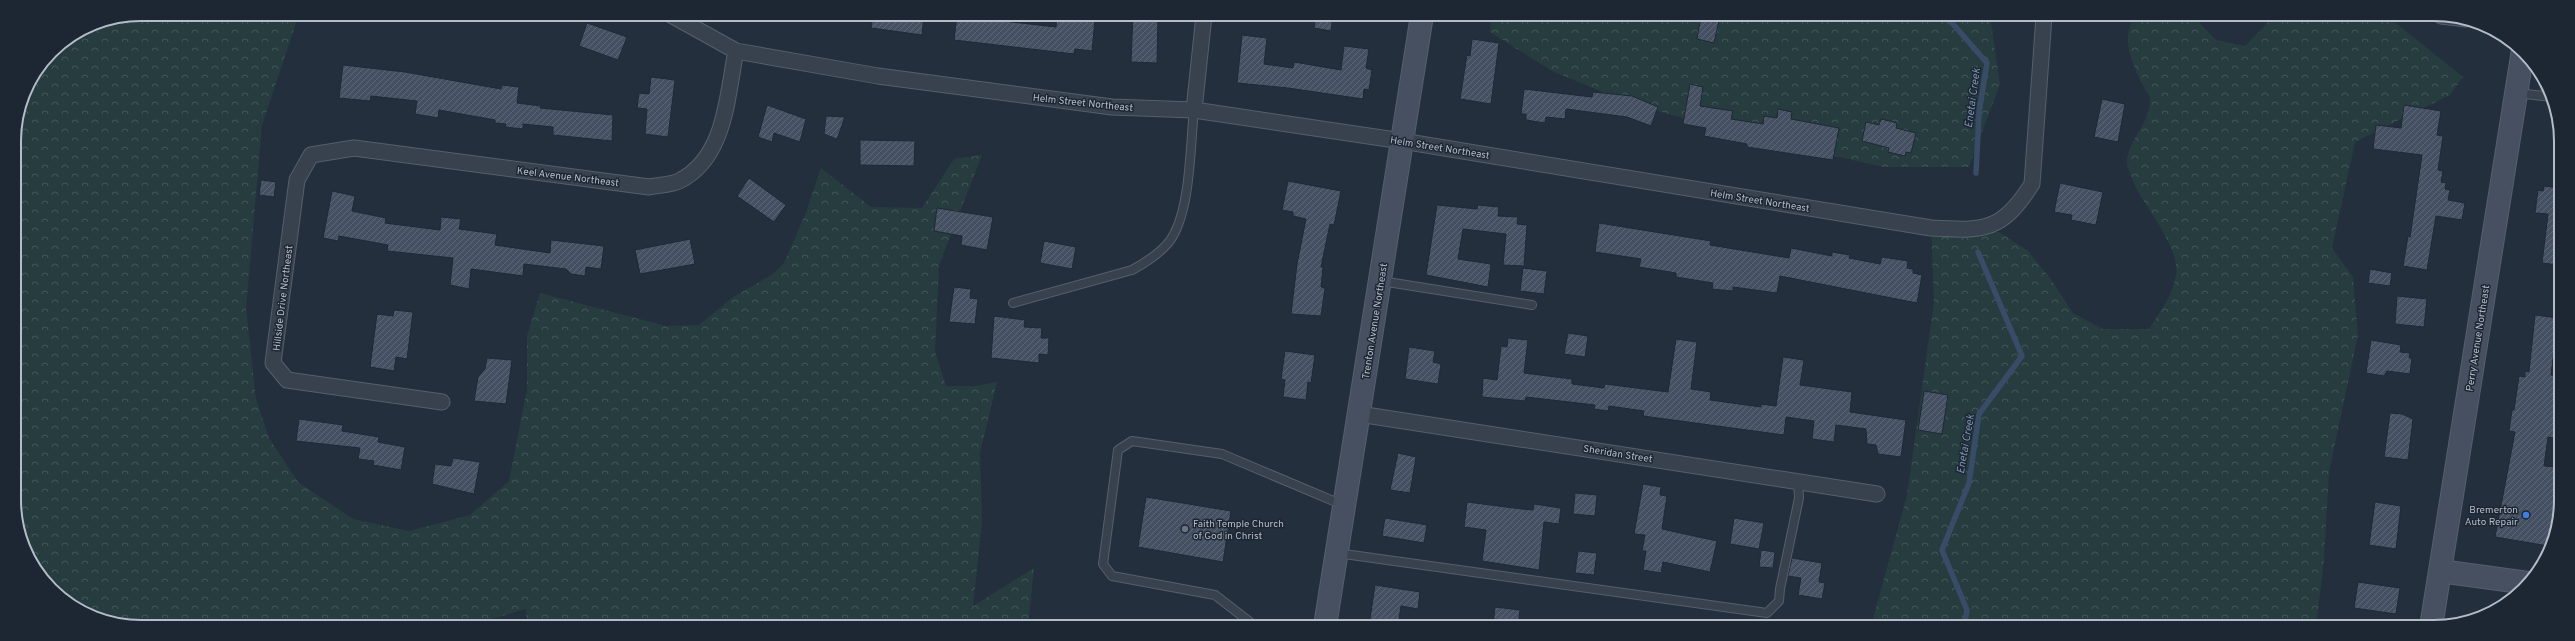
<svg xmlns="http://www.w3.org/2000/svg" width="2575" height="641" font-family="Overpass,sans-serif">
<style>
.forest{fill:url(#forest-crowns)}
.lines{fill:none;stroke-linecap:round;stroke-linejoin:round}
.stream{stroke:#394c67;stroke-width:5.5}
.building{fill:url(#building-hatch);stroke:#1f2835}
.service-casing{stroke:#565f6c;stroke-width:10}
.minor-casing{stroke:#565f6c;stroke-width:17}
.secondary-casing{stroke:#565f6c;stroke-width:24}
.service{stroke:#38414e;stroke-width:8}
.minor{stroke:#38414e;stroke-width:15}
.secondary{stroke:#465061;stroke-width:22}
.shop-dot{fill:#3f7fe0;stroke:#1d2633;stroke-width:1.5}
.worship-dot{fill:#6b7280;stroke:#1d2633;stroke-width:1.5}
.labels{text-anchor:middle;stroke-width:3;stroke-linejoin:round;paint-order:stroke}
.street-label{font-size:10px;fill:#b4bcc9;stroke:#1d2633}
.poi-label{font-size:10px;fill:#b4bcc9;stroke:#1d2633;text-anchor:end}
.water-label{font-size:11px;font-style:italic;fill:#7c92b1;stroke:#1d2633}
.rim{fill:none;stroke:#b4bcc9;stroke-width:2}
</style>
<defs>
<pattern id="forest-crowns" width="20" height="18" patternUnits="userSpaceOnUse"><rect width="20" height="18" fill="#263c3f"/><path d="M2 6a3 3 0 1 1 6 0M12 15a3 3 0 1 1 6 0" fill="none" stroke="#435659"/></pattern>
<pattern id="building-hatch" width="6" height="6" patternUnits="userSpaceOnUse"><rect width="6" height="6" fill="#455162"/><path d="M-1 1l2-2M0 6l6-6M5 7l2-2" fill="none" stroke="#5d6877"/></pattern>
</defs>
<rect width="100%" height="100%" fill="#242f3e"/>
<path class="forest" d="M141 14H299L262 125 246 308 256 399 269 438 298 482 353 519 409 531 470 515 509 481 527 389V336L540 293 666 326 699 325 733 297 773 274 784 263 805 215 821 168 871 207 922 208 954 159 982 155 939 265 935 351 946 386H976L997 382 980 453 982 522 973 606 1034 568 1028 625H881L852 622 837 625H527L526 609 472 625H116C82 613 48 596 31 563 25 551 21 537 16 525L14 133 24 92 51 51 92 24Z
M1491 15 1990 16 2000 84 1969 167H1883L1748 136 1629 103 1552 71 1490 32Z
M2135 16H2193L2216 40 2245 46 2274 16H2387L2463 77 2450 95 2355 142 2332 248 2353 277 2358 335 2329 472 2324 559 2316 627 1871 626 1907 495 1934 302 1931 228 1999 232 2027 250 2050 278 2073 313 2103 329H2149C2160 312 2173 294 2176 275 2180 248 2148 211 2136 188 2133 180 2126 167 2127 159 2130 138 2150 123 2150 100 2150 95 2145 89 2142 84 2132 62 2120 39 2135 16Z"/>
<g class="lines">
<path class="stream" d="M1946 16 1987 63 1979 113 1976 173
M1964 626 1967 610 1942 550 1969 483 1979 414 2022 356 1978 252"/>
</g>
<path class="building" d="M873 15H924L922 35 871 28Z
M957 15H976V18L1056 27 1057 16 1095 20 1092 51 1075 49 1074 54 954 40Z
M1133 15H1158L1157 63 1131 62Z
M1316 15H1333L1331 31 1314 28Z
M1701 16H1720L1714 43 1697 39Z
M587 23 627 37 618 60 579 46Z
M1242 35 1267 38 1264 64 1293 68 1294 62 1341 70 1344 46 1369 49 1366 68 1372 70 1369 90 1364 89 1363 99 1288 88 1237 83Z
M1472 39 1499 43 1491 104 1460 99 1467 55 1470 56Z
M343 65 405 72 501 89 502 85 519 87 517 103 541 106 540 108 613 115 612 141 553 135V127L523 124V129L505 127 506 124 495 123V120L439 110 438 118 415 114 417 101 371 96 370 101 339 98Z
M651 77 675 80 668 137 645 134 647 109 637 108 639 93 649 94Z
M1690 84 1703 87 1700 106 1733 111 1731 119 1763 124 1764 116 1777 118 1778 109 1792 112 1791 119 1839 128 1833 160 1747 147V144L1704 136 1706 128 1683 124Z
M1524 89 1592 97 1593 92 1632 96 1658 107 1651 126 1627 117 1566 109 1565 119 1546 117 1545 123 1526 120V114H1521Z
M2102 99 2125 104 2118 142 2094 137Z
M767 105 806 119 800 142 774 133 772 142 758 137Z
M2404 105 2441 111 2437 135 2443 136 2438 170 2443 171 2441 182 2446 183 2445 189 2450 190 2448 200 2465 203 2462 220 2436 216 2427 270 2403 266 2408 236 2410 237 2422 155 2373 149 2376 125 2401 128Z
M826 116 845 117 837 139 824 134Z
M1881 119 1897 123 1896 128 1916 133 1911 153 1906 152 1905 156 1888 152 1889 148 1862 141 1866 122 1879 125Z
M860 140 915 141 914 166 860 165Z
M749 178 786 205 774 222 737 196Z
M261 180 276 182 274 197 259 195Z
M1288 181 1341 191 1334 225 1330 224 1321 267H1323L1321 287 1325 288 1321 316 1291 314 1297 264 1306 219 1293 216V212L1282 210Z
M2060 183 2103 192 2096 225 2071 220 2072 215 2054 212Z
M2544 186 2559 188V265L2542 263 2548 214 2535 213 2538 190 2543 191Z
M332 191 355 196 352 211 386 218 385 223 440 230 441 217 461 219 459 229 497 234 495 245 550 253 551 240 604 246 601 269 586 267 585 276 571 274 566 269 524 264 523 276 471 269 469 289 450 285 453 258 387 251 388 245 339 236 338 241 323 238Z
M1437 205 1477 209 1478 205 1499 207 1498 216 1518 217 1517 224 1527 225 1524 266 1503 265 1506 234 1463 229 1458 259 1491 264 1488 287 1426 275Z
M937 208 993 217 987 250 961 245 962 236 934 231Z
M1599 223 1711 241 1710 245 1789 258 1791 248 1832 256V252L1850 255 1849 258 1880 264 1882 257 1908 261 1907 268 1913 269V273L1922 275 1917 303 1780 276 1777 293 1733 287V291L1712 289 1713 283 1676 277V273L1639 267 1641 259 1595 252Z
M690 239 695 264 640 274 635 250Z
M1044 241 1076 247 1072 269 1040 263Z
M1523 268 1547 271 1544 294 1520 291Z
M2370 269 2392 273 2390 286 2368 283Z
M954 287 971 289 970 298 978 299 975 324 949 322Z
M2397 296 2427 299 2424 327 2395 324Z
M394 310 413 312 407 359 396 357 394 371 370 367 377 314 393 316Z
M2535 315 2558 318 2551 375 2559 376V439L2548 437 2544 466 2559 467V524L2552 523 2548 546 2495 537 2515 432 2509 431 2512 410H2514L2519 376 2525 377V371L2529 372Z
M994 316 1025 320 1024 327 1042 328 1041 338H1049L1048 355 1039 354V363L991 358Z
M1568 333 1588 336 1585 357 1564 354Z
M1508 338 1528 340 1524 373 1572 379V384L1604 388 1605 384 1668 392 1676 339 1697 342 1691 389 1711 392 1710 400 1761 407V404L1776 406 1783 357 1804 360 1800 385 1852 392 1850 412 1906 420 1901 457 1878 454 1876 445 1867 444 1866 429 1836 425 1834 442 1812 439 1814 421 1786 417 1784 435 1643 416 1644 411 1609 406 1608 411 1594 409 1595 405 1526 397 1525 401 1482 397 1483 378 1497 380 1501 346 1507 347Z
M2371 340 2401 345 2400 352 2410 353 2409 358H2412L2410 374 2387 371 2384 376 2366 373Z
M1409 347 1435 351 1433 362 1441 364 1438 384 1405 379Z
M1285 351 1315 355 1311 383 1308 382 1306 400 1283 397 1285 380 1281 379Z
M487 358 512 360 506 404 474 401 478 377 485 369Z
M1924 391 1948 395 1942 434 1918 430Z
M2390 413 2402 414 2413 419 2408 460 2384 457Z
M299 419 343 425 342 431 379 437 378 442 405 447 401 470 373 465 374 461 358 459 360 448 296 441Z
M1398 453 1416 457 1410 493 1390 490Z
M453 458 480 462 474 494 432 484 435 464 451 466Z
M1643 484 1661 487 1660 495 1667 496 1662 529 1717 541 1710 572 1663 562 1661 573 1643 570 1646 551H1642L1645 535 1634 534Z
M1575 493 1597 495 1595 516 1573 514Z
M1146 497 1231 511 1223 562 1138 547Z
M1467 502 1522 509 1533 510 1534 504 1561 508 1559 524 1544 522 1539 570 1482 561 1486 530 1464 527Z
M2375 502 2401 506 2396 549 2369 545Z
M1385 518 1427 525 1424 543 1382 536Z
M1734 518 1764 523 1759 549 1730 544Z
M1761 550 1775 552 1773 568 1759 567Z
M1578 551 1597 553 1594 575 1575 573Z
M1792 558 1822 563 1819 582 1825 583 1822 599 1798 595 1801 578 1788 576Z
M2358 582 2400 588 2396 614 2354 608Z
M1375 585 1420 592 1418 609 1401 606 1398 626H1369Z
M1495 607 1520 610 1518 626H1493Z"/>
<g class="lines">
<g class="service-casing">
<path id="service" d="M2517 93 2552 97
M1381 281 1532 305
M1013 303 1132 270C1145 263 1159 254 1169 242 1191 213 1190 146 1194 110
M1337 553 1767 613 1779 601 1780 589 1799 498 1798 481
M1255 626 1215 595 1112 576 1103 564 1118 450 1132 441 1222 454 1343 505"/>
</g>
<g class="minor-casing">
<path id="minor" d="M671 15 736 51 878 76 1112 107 1194 110 1402 141 1931 228C1985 231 2001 232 2032 184L2044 16
M2441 16 2466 19
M1194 110 1204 15
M442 402 287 380 273 363 297 180 311 155 354 148 649 187C658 185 671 185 679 181 726 158 727 95 736 51
M1359 414 1877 494"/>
</g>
<g class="secondary-casing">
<path id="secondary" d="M2440 571 2528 583
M1325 626 1422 15
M2431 627 2523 50"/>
</g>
<use href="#service" class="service"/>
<use href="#minor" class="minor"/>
<use href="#secondary" class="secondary"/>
</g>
<circle class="shop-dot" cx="2526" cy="515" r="4"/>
<circle class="worship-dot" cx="1185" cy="529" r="4"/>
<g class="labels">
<g class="street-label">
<text transform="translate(1083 102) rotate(6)" y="4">Helm Street Northeast</text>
<text transform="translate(1440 147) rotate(9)" y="4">Helm Street Northeast</text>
<text transform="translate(568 176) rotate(7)" y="4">Keel Avenue Northeast</text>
<text transform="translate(1760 200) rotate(9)" y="4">Helm Street Northeast</text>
<text transform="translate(282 298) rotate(-83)" y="4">Hillside Drive Northeast</text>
<text transform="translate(1374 321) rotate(-81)" y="4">Trenton Avenue Northeast</text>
<text transform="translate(2477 338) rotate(-81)" y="4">Perry Avenue Northeast</text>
<text transform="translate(1618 453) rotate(9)" y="4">Sheridan Street</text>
</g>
<g class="poi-label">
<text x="2518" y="513">Bremerton<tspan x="2518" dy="12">Auto Repair</tspan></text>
<text x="1193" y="527" text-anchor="start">Faith Temple Church<tspan x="1193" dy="12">of God in Christ</tspan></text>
</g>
<g class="water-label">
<text transform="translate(1972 98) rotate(-82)" y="4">Enetai Creek</text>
<text transform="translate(1965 444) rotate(-80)" y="4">Enetai Creek</text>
</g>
</g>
<path d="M0 0H2575V641H0ZM141 21H2434A120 120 0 0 1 2554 141V500A120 120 0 0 1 2434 620H141A120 120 0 0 1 21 500V141A120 120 0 0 1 141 21Z" fill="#1d2633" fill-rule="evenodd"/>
<path class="rim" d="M141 21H2434A120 120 0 0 1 2554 141V500A120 120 0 0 1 2434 620H141A120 120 0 0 1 21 500V141A120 120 0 0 1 141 21Z"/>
</svg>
